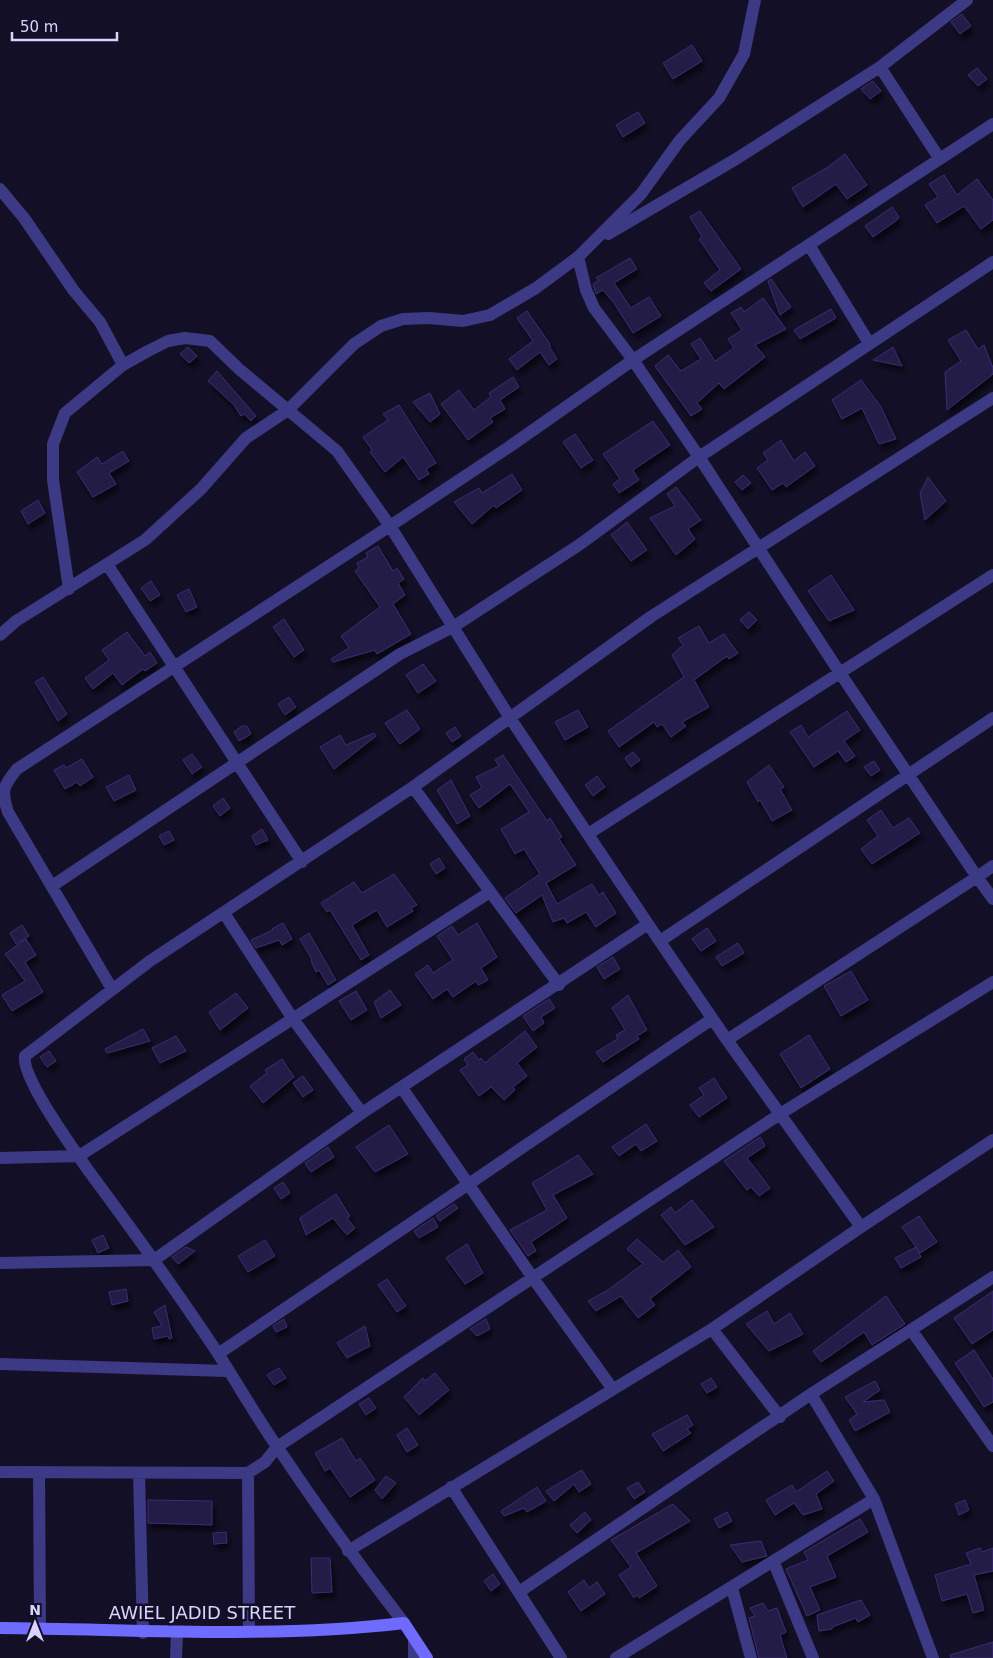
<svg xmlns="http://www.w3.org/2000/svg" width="993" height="1658" font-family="'DejaVu Sans',sans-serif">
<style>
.building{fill:#241b47;stroke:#3b2d73;filter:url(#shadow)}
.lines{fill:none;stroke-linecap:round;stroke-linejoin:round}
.street{stroke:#3d3a85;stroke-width:12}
.secondary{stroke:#6f6bff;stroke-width:12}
.labels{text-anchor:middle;stroke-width:5;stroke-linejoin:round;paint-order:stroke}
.street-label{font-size:18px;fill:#d9d4ff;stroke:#130f26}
</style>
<defs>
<filter id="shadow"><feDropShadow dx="3" dy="5.5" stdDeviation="2.5" flood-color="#0009"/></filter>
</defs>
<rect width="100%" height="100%" fill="#130f26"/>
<path class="building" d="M962 14 971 26 960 34 951 22Z
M692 45 702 61 673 79 663 63Z
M977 68 987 79 978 86 968 75Z
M873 81 881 91 870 99 861 89Z
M638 112 645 123 623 137 616 125Z
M845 154 867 185 847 199 836 184 803 207 792 188 828 167Z
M944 175 957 195 977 179 993 200V220L981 229 964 206 937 223 925 205 938 197 929 184Z
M892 207 899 217 897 220 873 237 865 226Z
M700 211 741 269 711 291 704 283 720 270 699 239 702 237 690 217Z
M630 258 637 269 614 283 631 308 649 297 661 316 633 333 614 303 603 290 596 294 593 284 599 280 596 278Z
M771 279 791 307 780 315 768 281Z
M763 298 786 329 755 345 765 357 724 389 719 383 697 403 702 409 691 416 655 366 668 355 681 371 701 359 691 344 700 338 715 361 734 348 728 339 742 330 731 313 741 307 744 312Z
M831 309 836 318 800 339 794 330Z
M527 311 550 344V348L557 359 549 365 540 352 517 370 509 359 533 341 517 318Z
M966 330 978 349 984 345 993 368V374L947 410 945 372 961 361 948 340Z
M188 347 197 356 189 363 180 354Z
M893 347 902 366 873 360Z
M217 371 256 416 251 421 244 414 241 416 234 405 208 381Z
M513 377 519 387 500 400 505 409 490 418 493 422 468 440 441 404 459 390 474 410 491 397 489 393Z
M861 380 881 407 896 439 879 444 862 408 842 419 832 400Z
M430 393 440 414 430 422 413 402Z
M399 405 436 463 426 469 429 474 419 480 403 457 385 472 370 452 372 450 363 437 388 420 383 414Z
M653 421 670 445 633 470 639 480 619 493 613 484 620 479 603 454Z
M575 434 593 460 581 468 563 442Z
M781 440 794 461 805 452 815 466 786 487 783 483 772 490 757 468 768 460 763 453Z
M123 451 129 461 109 473 116 484 93 497 77 472 97 457 102 464Z
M512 474 522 490 496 508 494 505 472 524 454 502 479 488 482 493Z
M743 475 751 483 742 490 735 482Z
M928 477 946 501 925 520 920 493Z
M676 487 701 520 688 529 695 539 676 555 650 518 675 506 667 494Z
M38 500 45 513 28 524 21 511Z
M627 522 647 550 631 561 611 535Z
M378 546 393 571 397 568 404 579 398 583 405 595 393 604 411 634 377 654 375 650 333 662 331 659 349 648 341 636 380 607 355 571 359 568 357 563 368 557 366 553Z
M831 575 854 610 829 621 808 591Z
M151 581 160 595 150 601 141 588Z
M189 589 197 607 186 612 177 595Z
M749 612 757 620 748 629 740 620Z
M284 619 304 650 294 657 273 627Z
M699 626 709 643 724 634 738 653 729 659 727 656 694 680 709 707 682 722 686 726 671 737 662 724 657 727 654 722 619 747 608 731 684 677 672 655 683 645 678 638Z
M127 632 145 656 150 652 157 663 145 671 143 669 122 685 113 673 93 689 85 678 109 660 102 650Z
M423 664 436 681 418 693 406 675Z
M43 677 67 714 58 721 35 682Z
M289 697 296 707 285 715 278 704Z
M407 710 420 729 400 744 385 723Z
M578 710 588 727 565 740 555 722Z
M847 711 860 730 844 741 855 756 846 762 838 751 814 767 790 732 801 725 808 737Z
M242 726H247L251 734 239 741 234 732Z
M455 727 461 736 452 742 446 733Z
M374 733 376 736 334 769 320 747 340 735 346 745Z
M633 752 640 760 631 767 625 758Z
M192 754 202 767 192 774 183 760Z
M503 755 547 821 550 818 562 837 559 839 576 865 546 883 557 904 592 884 599 895 603 892 616 913 596 927 586 912 567 923 564 918 553 922 542 895 516 913 505 898 540 874 524 849 515 854 501 829 529 812 510 784 479 808 470 795 482 788 476 777 499 766 495 760Z
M82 759 93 777 80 786 77 782 65 789 54 770 64 765 66 768Z
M874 761 880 770 871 776 864 767Z
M769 765 784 787 780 789 792 810 772 821 760 800 758 802 747 782Z
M129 775 136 790 114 801 106 787Z
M597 776 605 787 593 796 585 785Z
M451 780 470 816 457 824 437 790Z
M223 798 230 808 220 816 213 806Z
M881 810 893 828 909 818 920 833 872 864 861 849 878 836 867 820Z
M262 829 268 840 256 845 252 836Z
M169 831 174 840 164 845 159 836Z
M439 858 445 868 436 874 430 864Z
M394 874 417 905 411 908 413 911 387 927 377 910 352 925 369 955 361 960 330 910 327 912 321 903 354 882 362 893Z
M283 923 292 939 282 945 279 940 256 948 251 940 273 930 272 929Z
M477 923 497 957 481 968 488 980 478 985 476 981 453 997 447 989 433 999 415 974 428 965 433 973 453 960 437 936 452 926 458 935Z
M22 925 29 936 16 944 10 933Z
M707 928 716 941 701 951 692 939Z
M309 933 336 980 328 985 319 970 316 972 311 961 312 960 300 939Z
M26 939 36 955 25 962 43 992 12 1011 2 995 25 981 5 954Z
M738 943 744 953 722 966 716 957Z
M613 957 620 969 604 979 597 967Z
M851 971 868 1000 841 1016 824 986Z
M390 990 401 1005 381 1018 374 1002Z
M356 991 367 1010 351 1020 339 1001Z
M236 993 248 1008 220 1030 209 1012Z
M628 995 647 1030 637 1036 639 1039 603 1062 596 1052 618 1039 616 1035 625 1030 612 1008Z
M549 999 555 1008 541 1017 544 1023 533 1031 523 1016Z
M143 1029 150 1041 107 1053 105 1049Z
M525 1031 537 1047 517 1063 527 1076 513 1087 515 1090 504 1100 491 1087 479 1096 460 1070 468 1065 464 1059 473 1052 479 1060 481 1058 485 1063Z
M809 1035 830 1069 801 1088 780 1054Z
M176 1036 186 1051 160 1063 152 1048Z
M49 1051 56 1061 47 1067 40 1057Z
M282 1059 294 1077 263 1103 250 1086 267 1073 265 1070Z
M303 1076 313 1090 303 1097 293 1083Z
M714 1078 727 1098 699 1117 690 1105 704 1095 699 1088Z
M646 1124 657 1141 641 1151 636 1144 619 1156 612 1147Z
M389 1125 408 1154 375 1172 356 1147Z
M760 1137 765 1146 747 1158 770 1188 759 1196 751 1187 747 1190 724 1161Z
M328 1147 334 1157 311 1172 305 1163Z
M578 1155 593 1174 553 1195 567 1218 531 1242 536 1251 528 1256 510 1230 547 1210 532 1183Z
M283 1182 290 1193 281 1199 274 1188Z
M336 1194 350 1216 347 1218 355 1228 347 1235 333 1218 306 1235 300 1218Z
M692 1200 714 1227 685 1245 661 1215 671 1207 675 1213Z
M454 1204 458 1208 440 1221 436 1216Z
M919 1216 937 1242 920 1253 902 1227Z
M433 1218 438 1227 419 1238 414 1231Z
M103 1235 109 1248 98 1253 92 1240Z
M637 1239 663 1262 678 1250 691 1267 650 1299 655 1305 638 1318 621 1296 596 1311 588 1301 608 1290 643 1264 627 1249Z
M265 1240 275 1256 248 1272 238 1256Z
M467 1244 483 1273 465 1284 446 1258Z
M186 1247 195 1251 178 1264 172 1257Z
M916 1247 921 1257 901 1268 895 1258Z
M387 1279 406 1306 397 1312 378 1285Z
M126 1289 128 1301 112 1305 109 1292Z
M993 1291V1330L972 1344 954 1318Z
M886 1296 905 1324 872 1345 864 1332 821 1362 813 1351Z
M165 1305 172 1338 169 1339 168 1336 154 1339 152 1328 162 1326 154 1312Z
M767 1311 774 1324 790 1313 803 1334 769 1351 746 1324Z
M284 1319 287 1327 276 1332 273 1326Z
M486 1319 490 1329 477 1336 470 1329Z
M365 1326 370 1346 347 1358 337 1343Z
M974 1350 993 1379V1402L984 1407 955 1363Z
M279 1368 286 1378 274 1385 267 1375Z
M435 1373 449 1390 419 1415 404 1397 423 1378 425 1381Z
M711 1378 717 1387 707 1393 701 1384Z
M875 1381 880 1390 863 1402 884 1400 890 1412 855 1431 849 1420 857 1414 845 1397Z
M369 1398 376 1408 366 1415 359 1404Z
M687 1415 693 1425 687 1429 691 1433 663 1451 652 1434Z
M407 1428 418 1445 407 1452 397 1435Z
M342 1438 356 1461 360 1458 375 1480 350 1497 330 1468 325 1471 315 1453Z
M582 1470 591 1484 579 1492 574 1484 554 1501 546 1491Z
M827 1471 834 1481 816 1494 822 1509 803 1515 794 1503 775 1515 766 1500 792 1485 796 1492Z
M386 1476 396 1483 382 1499 375 1490Z
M638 1482 645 1492 634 1499 627 1488Z
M537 1487 546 1501 527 1512 524 1508 504 1516 501 1511Z
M148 1500 212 1501V1525L148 1523Z
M965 1500 969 1510 959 1515 955 1504Z
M673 1504 690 1521 636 1553 657 1586 639 1598 637 1595 634 1598 619 1575 631 1567 611 1540Z
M585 1512 591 1520 577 1533 570 1525Z
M727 1512 732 1521 719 1528 714 1519Z
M860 1519 868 1532 827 1556 836 1577 810 1587 820 1610 807 1616 786 1569 808 1560 804 1552Z
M226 1532 227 1543 214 1544 213 1533Z
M761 1541 767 1556 742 1562 730 1545Z
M980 1548 982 1552 993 1548V1571L974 1575 984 1610 973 1613 967 1594 942 1601 935 1575 971 1564 966 1553Z
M311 1558H330L332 1592 312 1593Z
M493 1574 500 1584 491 1591 484 1581Z
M584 1580 589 1588 597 1582 605 1594 581 1611 568 1592Z
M861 1600 870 1615 858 1622 856 1618 832 1627V1629L819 1631 817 1615Z
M763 1603 768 1611 777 1608 786 1632 780 1635 787 1658H759L749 1618 755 1616 750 1608Z
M993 1642V1658H951L950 1655Z"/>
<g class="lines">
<path class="street" d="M939 158 880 67 967 0
M0 189 24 218 74 291 100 322 123 365
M608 234 736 159 880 67
M809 245 869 343
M578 257 586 290 594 308 633 360 699 457 840 673 977 877 993 866
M107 564 302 862
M69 589 53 480V444L65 413 123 365 148 351 168 341 185 338 210 341 239 369 337 451 390 526 510 718 648 924 727 1040 861 1227
M0 635 16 621 145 540 201 489 246 438 288 410 354 344 381 326 403 319 429 318 463 321 490 315 536 288 578 257 641 194 680 140 719 98 744 54 755 0
M413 787 559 985
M588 834 993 575
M52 886 400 654 453 627 579 545 699 457 993 262
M224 913 293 1019 362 1113
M660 941 993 718
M112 989 8 812C1 791 3 786 17 769L390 526 509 447 633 360 993 124
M727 1040 977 877 993 899
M402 1088 533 1278 612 1388
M0 1158 79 1156 490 892
M0 1263 154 1260 362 1113 648 924
M712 1329 780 1417
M912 1331 993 1446
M218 1354 712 1019
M0 1364 227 1371
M811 1394 874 1499 933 1658
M0 1472 248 1473 265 1462 277 1447 780 1114 993 982
M39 1472 40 1628
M139 1473 143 1633
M248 1473 249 1631
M451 1487 561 1658
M348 1551 712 1329 861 1227 993 1140
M774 1563 813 1658
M732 1588 751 1658
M519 1592 811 1394 993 1277
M404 1623C360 1566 318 1508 278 1448 255 1415 235 1379 213 1346 173 1286 131 1228 88 1170 74 1150 21 1077 25 1056L150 961 413 787 652 616 993 398
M414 1640V1658
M176 1658 177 1633
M616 1658 874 1499"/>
<path class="secondary" d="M0 1628C135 1629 269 1639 404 1623L427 1658"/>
</g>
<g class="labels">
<g class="street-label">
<text x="202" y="1619">AWIEL JADID STREET</text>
</g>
</g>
<g transform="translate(35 1623)" stroke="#130f26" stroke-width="4" paint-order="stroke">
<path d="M0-4L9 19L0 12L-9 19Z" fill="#d9d4ff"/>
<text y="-8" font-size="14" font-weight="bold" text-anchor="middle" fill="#d9d4ff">N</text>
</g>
<path d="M12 32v8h105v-8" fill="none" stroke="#d9d4ff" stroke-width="2.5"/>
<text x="20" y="32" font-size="15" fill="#d9d4ff" stroke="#130f26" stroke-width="4" paint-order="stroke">50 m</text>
</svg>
